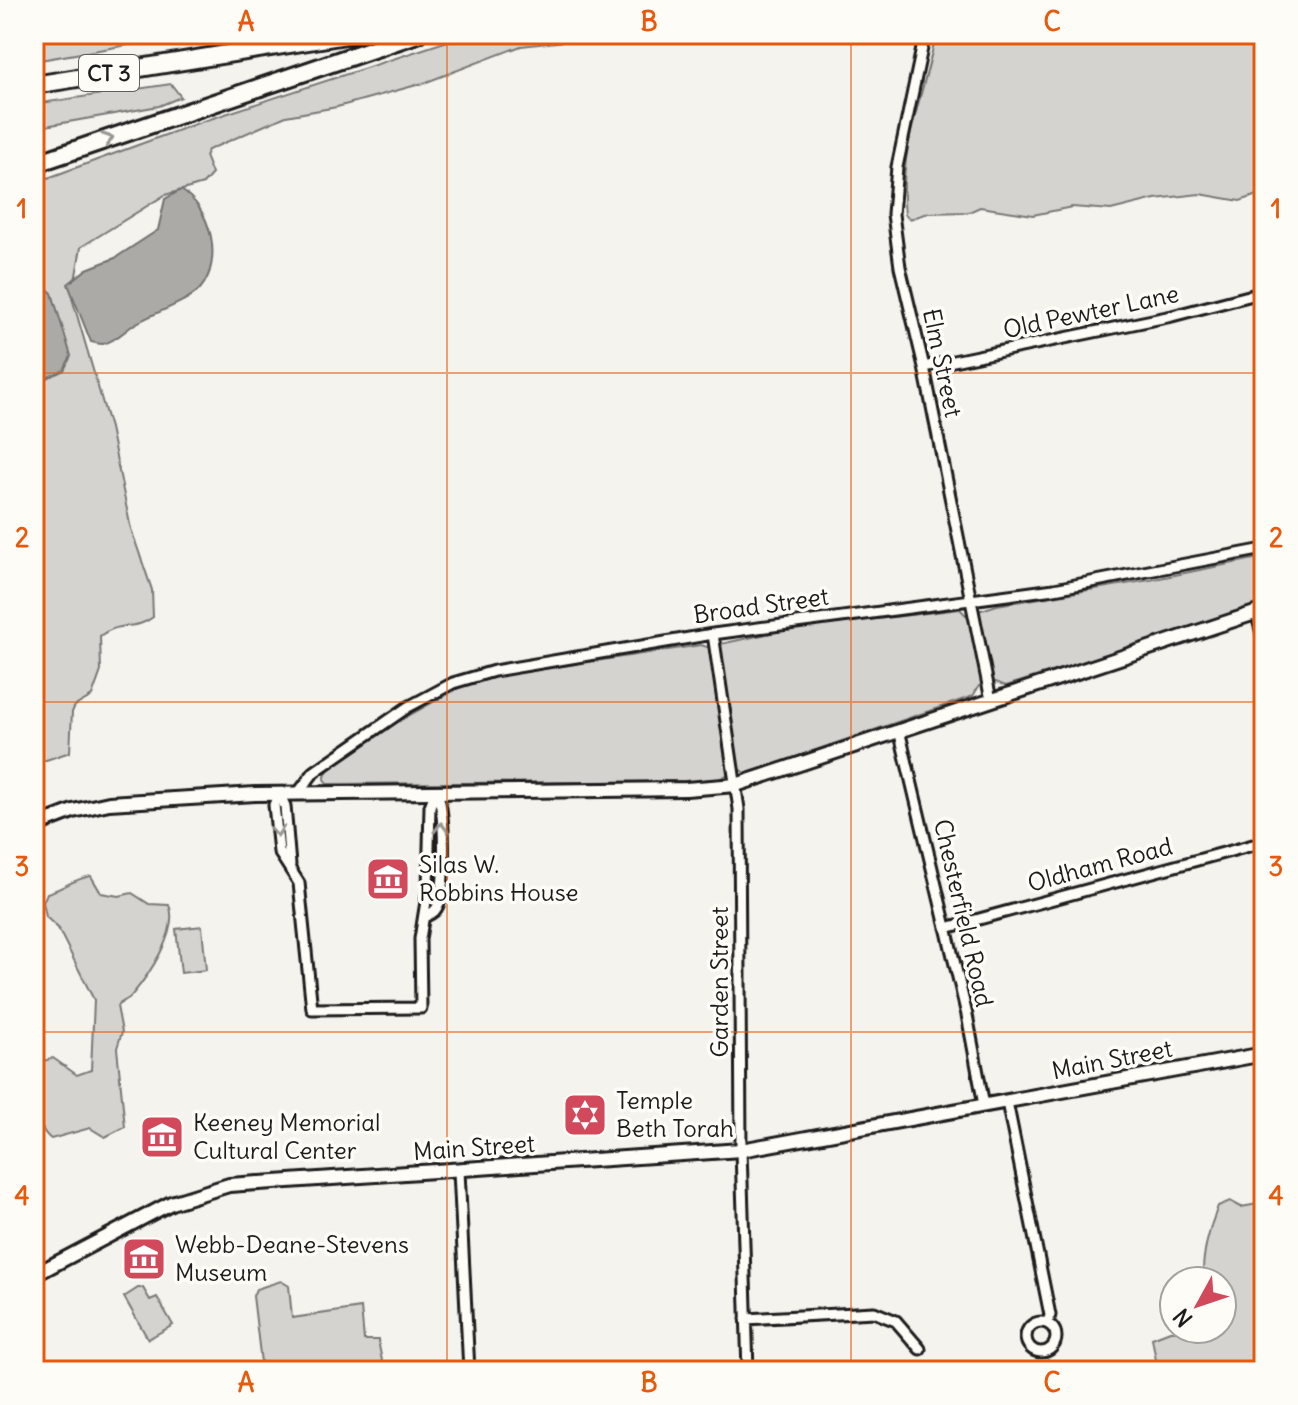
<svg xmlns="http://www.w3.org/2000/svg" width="1298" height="1405" font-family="Delius,sans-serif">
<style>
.green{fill:#d4d3cf;stroke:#787876;stroke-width:2}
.water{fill:#abaaa6;stroke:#72716f;stroke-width:2}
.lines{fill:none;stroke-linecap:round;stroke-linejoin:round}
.street-casing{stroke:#1c1c1c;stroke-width:15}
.secondary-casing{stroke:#1c1c1c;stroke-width:18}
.highway-casing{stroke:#1c1c1c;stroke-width:22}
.street{stroke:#fdfcf7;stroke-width:9}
.secondary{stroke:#fdfcf7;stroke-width:12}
.highway{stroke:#fdfcf7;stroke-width:16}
.oneway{stroke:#989794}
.grid{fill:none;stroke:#e8590c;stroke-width:2;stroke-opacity:0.55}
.labels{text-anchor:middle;stroke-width:7;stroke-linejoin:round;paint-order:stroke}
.shield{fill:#fdfcf7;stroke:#605f5e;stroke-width:2}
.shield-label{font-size:22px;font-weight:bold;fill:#1c1c1c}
.street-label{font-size:24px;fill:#1c1c1c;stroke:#fdfcf7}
.poi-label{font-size:24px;fill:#1c1c1c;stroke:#fdfcf7;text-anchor:start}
.neatline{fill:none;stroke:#e8590c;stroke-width:3}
.grid-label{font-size:26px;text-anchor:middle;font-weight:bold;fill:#e8590c}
</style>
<rect width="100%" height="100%" fill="#f4f3ee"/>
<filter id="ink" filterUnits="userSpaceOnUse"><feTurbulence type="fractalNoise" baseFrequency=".0125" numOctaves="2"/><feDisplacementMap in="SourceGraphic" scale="16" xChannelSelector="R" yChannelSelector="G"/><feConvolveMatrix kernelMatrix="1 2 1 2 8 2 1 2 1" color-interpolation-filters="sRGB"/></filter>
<g filter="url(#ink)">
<path class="green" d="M34 34H192L34 61Z
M469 34H628L521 46 424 83 337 107 286 116 208 150 205 156 212 174 203 184 165 195 81 247 72 298 110 428 131 529 152 590 153 617C136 631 118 621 100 636L101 671 92 696 75 706 72 712 70 752 34 764V384L64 370 34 291V183L198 123Z
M936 34H1264V193L1240 201 1200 194 1155 199 1111 210 1072 207 1033 215 980 207 969 212 928 213 910 219 905 215C898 148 923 99 936 34Z
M171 84 181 97 159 106 34 128V104Z
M1264 557V604L1006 686 996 682 979 686 973 696 746 774 739 769 719 779 705 781 327 784 324 779 328 770 385 729 464 685 485 678 701 645 707 647 785 630 960 609 966 615 997 605 1150 580Z
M91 876 101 893 119 896 132 893 149 904 169 905C180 930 148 976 132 995 128 1000 121 1002 117 1006L122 1032 117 1048 125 1127 105 1137 90 1128 51 1139C33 1127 34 1085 34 1064L53 1058 77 1075 91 1070 94 1000 58 928 46 917 43 902 47 893C63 889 73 879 91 876Z
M202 926 206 970 181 973 176 929Z
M1230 1201 1241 1207 1264 1203V1371H1158L1152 1338 1170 1331 1222 1329V1281H1204C1200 1260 1210 1226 1218 1206Z
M281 1281 289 1286 292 1318 361 1308 364 1340H378L384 1371H262L253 1296 256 1289Z
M138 1288H143L150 1300 157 1297 173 1325 148 1339 124 1297Z"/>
<path class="water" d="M181 190C211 208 224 261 200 289 188 302 151 314 135 324 124 331 116 341 103 344 99 344 96 343 91 342L68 284 87 269 115 258 158 230 165 199Z
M42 284 52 293 71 356 64 370 34 384V291Z"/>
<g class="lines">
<g class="street-casing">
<path id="street" d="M925 34 897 167 893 214 900 267 924 367 991 700
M924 367 1172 316 1264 292
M1256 612 1264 641
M713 634 739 809 741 1150 748 1371
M899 730 967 1015 984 1105
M299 792 314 772 408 707 453 683 494 671 713 634 1054 589 1264 549
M279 793 274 805 279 852 299 883 312 1009 421 1008 420 939 428 889 430 806 436 791
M279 793 285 806 290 865
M426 916C433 913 436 911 439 903 445 884 446 807 436 791
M946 928 1264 842
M1007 1102 1050 1315 1048 1323
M459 1171 469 1371
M746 1319 874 1312 896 1321 920 1349
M1026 1337a15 15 0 1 1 30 0a15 15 0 1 1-30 0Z"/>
</g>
<g class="secondary-casing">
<path id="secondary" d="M34 826 73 811 109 803 255 794 686 789 736 785 1264 610
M34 1275 171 1203 229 1185 741 1150 1264 1054"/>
</g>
<g class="highway-casing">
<path id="highway" d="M236 45 271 34
M34 85 352 34
M34 164 417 34"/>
</g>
<use href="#street" class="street"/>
<use href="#secondary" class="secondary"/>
<use href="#highway" class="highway"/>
</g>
<defs><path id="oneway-chevron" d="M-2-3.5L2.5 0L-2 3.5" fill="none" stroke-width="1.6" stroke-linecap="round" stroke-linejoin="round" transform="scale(2)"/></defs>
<g class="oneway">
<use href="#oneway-chevron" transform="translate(108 139) rotate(-19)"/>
<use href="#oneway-chevron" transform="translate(441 828) rotate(-90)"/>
<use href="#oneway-chevron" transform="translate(277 831) rotate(85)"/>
</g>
</g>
<path class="grid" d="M447 34V1371M851 34V1371M34 373H1264M34 702H1264M34 1032H1264"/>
<defs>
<g id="museum-square" transform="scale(2.3)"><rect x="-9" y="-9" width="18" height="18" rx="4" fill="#d1495b" stroke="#fdfcf7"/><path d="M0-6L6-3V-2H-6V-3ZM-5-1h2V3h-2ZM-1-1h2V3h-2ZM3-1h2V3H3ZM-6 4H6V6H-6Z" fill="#fff"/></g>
<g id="synagogue-square" transform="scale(2.3)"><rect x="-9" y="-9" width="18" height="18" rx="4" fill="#d1495b" stroke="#fdfcf7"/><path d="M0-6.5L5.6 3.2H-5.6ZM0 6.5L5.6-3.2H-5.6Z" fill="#fff"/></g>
</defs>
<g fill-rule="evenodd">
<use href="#museum-square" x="388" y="879"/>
<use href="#synagogue-square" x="585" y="1115"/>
<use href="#museum-square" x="162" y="1137"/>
<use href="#museum-square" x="144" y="1259"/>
</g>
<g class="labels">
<rect class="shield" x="79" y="55" width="60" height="36" rx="6"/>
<g class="shield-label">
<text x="109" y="81">CT 3</text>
</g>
<g class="street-label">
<text transform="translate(1091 312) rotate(-12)" y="8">Old Pewter Lane</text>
<text transform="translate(942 363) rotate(78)" y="8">Elm Street</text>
<text transform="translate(761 606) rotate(-8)" y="8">Broad Street</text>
<text transform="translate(1100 865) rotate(-15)" y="8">Oldham Road</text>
<text transform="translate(963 913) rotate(77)" y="8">Chesterfield Road</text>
<text transform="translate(720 982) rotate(-90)" y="8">Garden Street</text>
<text transform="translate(1112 1060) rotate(-11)" y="8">Main Street</text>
<text transform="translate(474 1148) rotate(-4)" y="8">Main Street</text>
</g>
<g class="poi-label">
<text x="419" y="873">Silas W.<tspan x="419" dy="28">Robbins House</tspan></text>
<text x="616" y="1109">Temple<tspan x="616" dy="28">Beth Torah</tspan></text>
<text x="193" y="1131">Keeney Memorial<tspan x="193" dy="28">Cultural Center</tspan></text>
<text x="175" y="1253">Webb-Deane-Stevens<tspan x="175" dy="28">Museum</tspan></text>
</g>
</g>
<rect width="1298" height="1405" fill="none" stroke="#fdfcf7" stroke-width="88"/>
<g transform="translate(1198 1305) rotate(230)"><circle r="38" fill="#fdfcf7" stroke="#a3a29f" stroke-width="2"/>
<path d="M0-6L14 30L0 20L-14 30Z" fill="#d1495b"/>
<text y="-12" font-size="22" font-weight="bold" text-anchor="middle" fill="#1c1c1c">N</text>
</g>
<rect x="44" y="44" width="1210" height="1317" class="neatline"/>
<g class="grid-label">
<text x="246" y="31">A</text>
<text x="649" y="31">B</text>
<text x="1052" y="31">C</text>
<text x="22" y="218">1</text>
<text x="1276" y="218">1</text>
<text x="22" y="547">2</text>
<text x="1276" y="547">2</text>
<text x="22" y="876">3</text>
<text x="1276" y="876">3</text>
<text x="22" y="1205">4</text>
<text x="1276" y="1205">4</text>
<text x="246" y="1392">A</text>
<text x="649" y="1392">B</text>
<text x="1052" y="1392">C</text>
</g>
</svg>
